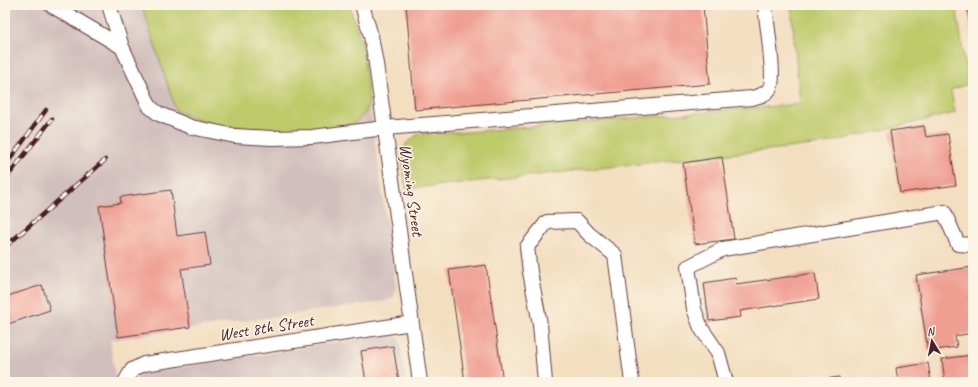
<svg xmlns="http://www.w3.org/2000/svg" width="978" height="387" font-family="Caveat,sans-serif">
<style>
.industrial{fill:#d1bfbd}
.green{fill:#bdca6b;stroke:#84744b}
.building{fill:#ef9e92}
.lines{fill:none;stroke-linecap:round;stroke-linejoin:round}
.minor-casing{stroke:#633c41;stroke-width:16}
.minor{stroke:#fff;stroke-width:14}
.rail-casing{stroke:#4a1f2b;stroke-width:4.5}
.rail{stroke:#fcf5e5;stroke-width:3;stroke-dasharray:9;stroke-linecap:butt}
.labels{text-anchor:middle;stroke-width:3;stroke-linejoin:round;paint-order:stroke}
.street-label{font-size:17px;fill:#4a1f2b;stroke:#fcf5e5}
</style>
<rect width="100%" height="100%" fill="#fcf5e5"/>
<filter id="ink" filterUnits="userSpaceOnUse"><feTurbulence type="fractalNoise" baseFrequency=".025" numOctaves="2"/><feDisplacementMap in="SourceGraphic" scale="8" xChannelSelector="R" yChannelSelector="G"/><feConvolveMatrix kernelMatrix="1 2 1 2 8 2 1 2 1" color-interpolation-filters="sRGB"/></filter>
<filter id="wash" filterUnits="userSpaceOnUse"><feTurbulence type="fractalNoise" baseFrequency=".012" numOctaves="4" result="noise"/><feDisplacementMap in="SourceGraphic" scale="16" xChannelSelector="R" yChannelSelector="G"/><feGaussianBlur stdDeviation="0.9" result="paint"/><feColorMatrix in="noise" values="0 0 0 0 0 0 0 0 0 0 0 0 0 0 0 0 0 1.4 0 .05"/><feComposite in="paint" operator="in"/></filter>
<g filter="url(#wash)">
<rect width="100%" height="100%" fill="#f3dec0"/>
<path class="industrial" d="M5 5H349L362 44 369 101 396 290 393 298 386 301 110 340 116 382H5Z
M384 335 394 336 399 338 401 345 406 382H137L138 376 144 373Z"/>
<path class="green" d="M142 5H349L362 44 369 101 365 113 355 123 338 128 304 130 263 129 225 126 198 119 176 111Z
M791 5H956L968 84 951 90 955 113 823 144 406 189 402 159 406 144 418 134 433 132H469L800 104Z"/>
<g id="blocks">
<path class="building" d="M406 5H703L710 84 415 110Z
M973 10V39H972L968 11Z
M924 126 926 137 948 134 956 185 900 193 890 131Z
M722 157 734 239 695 244 683 163Z
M171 190 177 236 205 232 210 265 181 269 190 327 118 337 99 206 121 203 120 197Z
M486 265 503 382H465L449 270Z
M973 267V333L955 336 957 347 928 351 916 275Z
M815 273 819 299 740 311 741 317 709 321 704 283 735 278 736 284Z
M42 285 50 310 5 325V297Z
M393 346 399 382H366L361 351Z
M972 355 973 382H945L942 359Z
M928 363 931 382H898L896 368Z
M839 377 840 382H811V381Z"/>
</g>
</g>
<g filter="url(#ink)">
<use href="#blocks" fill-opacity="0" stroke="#633c41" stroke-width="1"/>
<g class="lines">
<g class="minor-casing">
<path id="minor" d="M51 5 122 47
M109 5 122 47 150 107 159 114 191 127 235 136 272 138 312 137 385 128 752 98C759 96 766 95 770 88 776 78 766 20 765 5
M362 5 371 36 376 64 420 382
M125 382 132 370 144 364 412 323
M545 382 540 324 530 272 527 247 547 222 577 221 589 234 615 255 632 382
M726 382 718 353 701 328 694 309 688 267 723 249 944 212 958 244 973 245"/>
</g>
<use href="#minor" class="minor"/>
<g class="rail-casing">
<path id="rail" d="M5 166 46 110
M5 180 52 119
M5 247 105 160"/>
</g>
<use href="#rail" class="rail"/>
</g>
</g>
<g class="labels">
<g class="street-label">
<text transform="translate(412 190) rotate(82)" y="6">Wyoming Street</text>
<text transform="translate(266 327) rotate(-9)" y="6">West 8th Street</text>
</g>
</g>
<rect width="978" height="387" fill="none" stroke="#fcf5e5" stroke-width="20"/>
<g transform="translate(932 341) rotate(350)" stroke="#fcf5e5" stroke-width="3" paint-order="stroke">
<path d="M0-3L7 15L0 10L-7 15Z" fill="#4a1f2b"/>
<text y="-6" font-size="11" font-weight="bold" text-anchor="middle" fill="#4a1f2b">N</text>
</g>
</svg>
